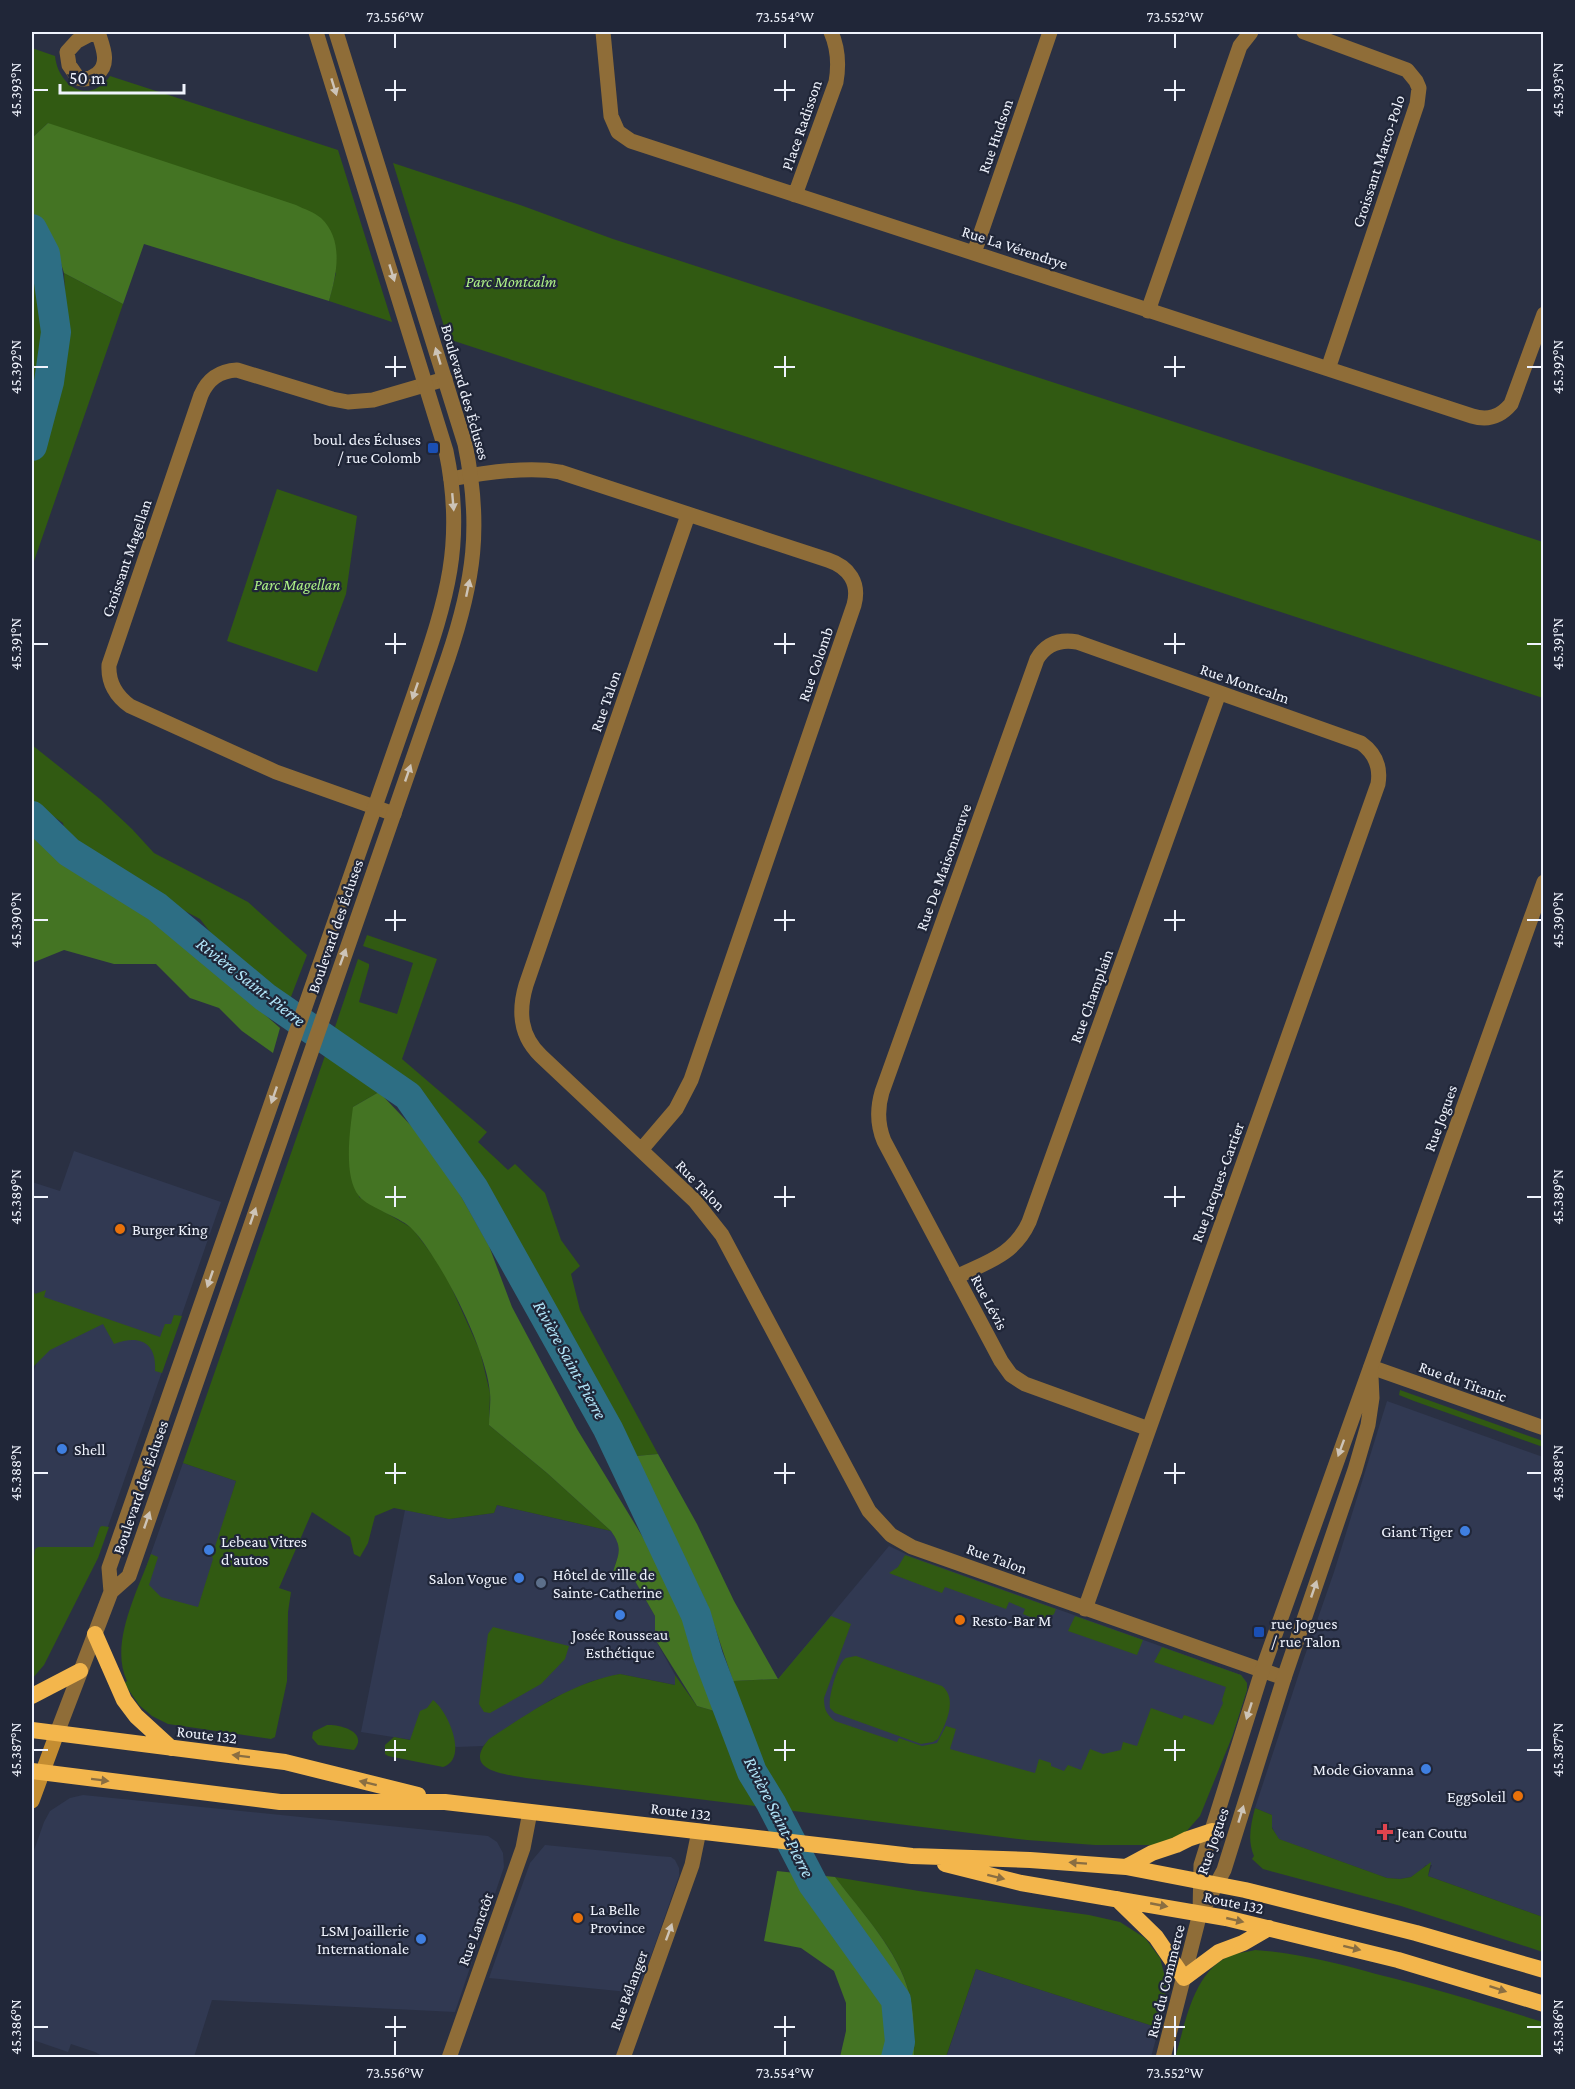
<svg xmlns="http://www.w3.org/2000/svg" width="1575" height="2089" font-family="'Crimson Pro',serif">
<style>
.built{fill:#313952}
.green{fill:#315a12}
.forest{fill:#447423}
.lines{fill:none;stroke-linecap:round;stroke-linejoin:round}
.river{stroke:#2d6e84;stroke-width:30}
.minor{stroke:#8f6d38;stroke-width:15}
.tertiary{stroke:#8f6d38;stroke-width:15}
.secondary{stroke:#c48d31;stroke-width:15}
.trunk{stroke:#f3b64c;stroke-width:16}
.oneway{fill:#cdc4b8}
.oneway2{fill:#8a6e42}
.ticks{fill:none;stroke:#eff3fd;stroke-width:2}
.transit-dot{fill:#1a4fb4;stroke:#202638;stroke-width:2}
.food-dot{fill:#e8710a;stroke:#202638;stroke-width:2}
.shop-dot{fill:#3f7fe0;stroke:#202638;stroke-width:2}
.service-dot{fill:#5c6f8a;stroke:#202638;stroke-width:2}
.health-dot{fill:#e0444e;stroke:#202638;stroke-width:2}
.labels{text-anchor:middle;stroke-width:4.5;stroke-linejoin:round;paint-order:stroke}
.street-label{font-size:16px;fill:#eff3fd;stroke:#202638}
.park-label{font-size:16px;font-style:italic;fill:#adf086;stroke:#202638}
.poi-label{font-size:16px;fill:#eff3fd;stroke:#202638;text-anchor:start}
.water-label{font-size:18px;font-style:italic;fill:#b0e5f9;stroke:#202638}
.neatline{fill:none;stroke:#eff3fd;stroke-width:2}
.ticks-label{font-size:15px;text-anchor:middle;fill:#eff3fd}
</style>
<rect width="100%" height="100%" fill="#2a3043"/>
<path class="built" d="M74 1151 221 1202 95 1564 32 1557V1376L58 1304 32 1295V1182L60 1191Z
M1387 1401 1543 1457V1917L1428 1876 1432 1865H1426L1419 1872 1411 1877 1400 1879 1387 1878 1278 1839 1272 1827V1815L1255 1808 1304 1658 1334 1572Z
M183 1463 236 1481 199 1610 137 1593Z
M497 1505 611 1531 619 1543V1553L613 1572 635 1581 655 1616V1639L675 1675 676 1685 620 1674 592 1681 552 1699 490 1739 483 1746 457 1747 361 1732 405 1510 449 1519 494 1513Z
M889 1546 912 1557 1241 1675 1247 1683V1690L1232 1737 1138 1754 1052 1787 823 1728 778 1679Z
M83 1795 488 1836 497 1842 503 1853 504 1867 455 2012 212 2000 194 2057H104L95 2052 71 2044 68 2052 33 2040 34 2034 32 2033V1856L44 1822 50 1811 70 1798Z
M545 1845 657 1856 671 1857 675 1860 679 1868V1876L638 1993 489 1978 530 1863Z
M976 1969 1159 2028 1151 2057 946 2058Z"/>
<path class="green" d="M32 48 55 56C58 86 89 106 110 76L338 150 392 322 329 301 336 273 48 123 32 138Z
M393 163 523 206 613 239 1543 542V698L448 339Z
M32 245 36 253V282L47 322 49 339 48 354 38 368 32 395Z
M64 273 123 304 32 567V460L55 390 65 334 61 309 65 291Z
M277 489 357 516 346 594 317 672 227 641Z
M32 745 100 799 132 829 154 853 248 902 307 955 289 1002 244 972 225 951 200 919 121 877 100 860 76 851 67 843 63 823 32 802Z
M367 935 437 959 402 1059 487 1132 478 1142 508 1170 515 1164 545 1193 561 1240 580 1266 571 1274 580 1310 658 1454 625 1457 596 1416 565 1350 528 1284 499 1222 465 1166 426 1113 384 1072 334 1030 358 959 369 964V967L359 1002 397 1014 413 963 363 946Z
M327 1050 350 1066 379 1092 353 1107 359 1197 412 1228 443 1269 480 1351 490 1393 489 1425 547 1473 611 1531 497 1505 494 1513 449 1519 394 1508 375 1516 368 1543 360 1557 354 1554 350 1537 312 1512 279 1588 291 1592 288 1612 287 1681 275 1737 271 1739 168 1724 152 1716 139 1705 124 1683 127 1681C109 1644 138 1590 151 1554L158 1557 149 1585 161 1597 198 1607 213 1559 212 1556 236 1481 183 1463Z
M32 1288 35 1294 46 1290 44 1297 160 1337 165 1324H171L174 1315 182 1316 162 1373 155 1371C157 1342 139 1334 114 1344L103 1324 50 1350 32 1368Z
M1400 1390 1543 1441V1447L1414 1401 1399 1395Z
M102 1526 109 1527 98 1558 44 1665 32 1679V1557H34L35 1549 38 1547H93L100 1527Z
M905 1555 1056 1609 1054 1614C1043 1622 1035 1619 1023 1614L1025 1609 1009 1602 1006 1609 945 1587 942 1593 889 1573 898 1567Z
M831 1616 851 1624 824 1698C824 1709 826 1714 835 1721L897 1742 899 1738 922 1746 937 1743 946 1726 956 1729 950 1749 1035 1773 1039 1759 1051 1763V1766L1064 1771 1068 1765 1081 1770 1090 1749 1103 1754 1121 1750 1123 1742 1137 1746 1151 1708 1182 1719 1184 1715 1213 1725 1223 1703 1222 1700 1226 1687 1154 1662 1162 1647 1241 1675 1247 1683V1690L1232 1737 1200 1816 1184 1834 1157 1845H1095L1027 1840 786 1810C764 1769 744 1727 733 1681L778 1679Z
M1075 1616 1143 1640 1137 1655 1068 1631Z
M493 1627 569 1646 565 1659 541 1684 490 1713 484 1712 479 1704 488 1634Z
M856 1656 942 1686C958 1699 946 1723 938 1739L933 1742 921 1744 835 1713 830 1708C828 1698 837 1664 846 1658 849 1657 852 1657 856 1656Z
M620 1674 675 1685V1675L697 1706 718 1712 736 1761 763 1807 526 1778C505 1774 461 1771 489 1739 531 1712 570 1683 620 1674Z
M433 1700C448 1711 469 1759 443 1767L388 1756 385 1754V1745L394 1737 410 1740 420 1711 427 1708Z
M327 1725C340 1724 369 1732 354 1750L318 1745 312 1738 313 1732Z
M1255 1808 1272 1815V1828L1279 1839 1387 1878 1400 1879 1411 1877 1431 1862 1428 1876 1543 1917V1952L1401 1906 1263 1869 1252 1859 1254 1856C1247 1840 1251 1824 1255 1808Z
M835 1877 919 1891 1089 1915 1120 1922 1145 1938 1160 1958 1166 1981 1165 2001 1159 2028 976 1969 946 2057H914C914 2037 915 2013 909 1993 898 1949 861 1913 835 1877Z
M1255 1950C1297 1953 1336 1963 1376 1974 1433 1988 1488 2005 1543 2022V2057L1175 2058C1186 2022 1193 1970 1232 1955 1239 1952 1248 1952 1255 1950Z"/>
<path class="forest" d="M48 123 296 205C304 209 314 212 321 218 344 240 337 273 329 301L144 244 123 304 64 273 55 245 32 213V138Z
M32 822 78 867 103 884 138 903 280 1028 273 1053 242 1031 219 1008 190 998 156 964H114L64 950 32 963Z
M379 1092 421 1136 457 1189 489 1246 512 1307 577 1429 647 1544 682 1589V1607L707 1665 718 1712 697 1706 655 1639V1616L635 1581 613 1572C619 1553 623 1548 611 1531L547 1473 489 1425C489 1415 491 1404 490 1393 487 1351 442 1261 413 1230 402 1217 368 1208 359 1196 343 1177 350 1130 353 1107Z
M658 1454 697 1524 734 1601 778 1679 733 1681 707 1604 677 1543 625 1457Z
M777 1871 796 1873 821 1916 866 1973 884 2004 887 2038 883 2057H840L846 2031V2003L834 1971 801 1948 764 1941Z
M815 1875 835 1877C861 1912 898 1950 909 1993 915 2013 914 2037 914 2057H901L905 2045V2017L897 1988 878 1955 856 1932 845 1913Z"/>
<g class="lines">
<path class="river" d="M32 229 45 254 56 332 49 382 32 446
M32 816 69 852 157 907 265 997 408 1096 474 1189 608 1429 696 1615 708 1656 752 1772 771 1803 813 1884 896 2000 900 2042 896 2058"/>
<path class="minor" d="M94 32 77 41 67 52 69 65 78 78C85 80 91 79 97 74 111 64 102 45 98 32
M603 32 611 116 618 132 631 141 1472 416C1488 421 1500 417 1511 404L1544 314
M1304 32 1407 70 1416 81 1419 88 1417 104 1328 369
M795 195 836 82C839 65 838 48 831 32
M974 253 1050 32
M1148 311 1240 46 1251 32
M451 479C482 473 529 466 560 472L828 560C849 567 860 583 854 605L691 1080 676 1109 641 1150
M688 515 526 985C518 1012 520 1036 541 1056L695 1201 722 1235 869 1511 891 1535 912 1547 1284 1678
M394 814 276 772 130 706C116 696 108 683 109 665L201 395C208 379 219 371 237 370L332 399 348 402 373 400 445 379
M956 1277C987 1262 1014 1255 1029 1222L1219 693
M1371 1367 1544 1428
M1085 1609 1378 784C1381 766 1375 753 1361 743L1077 642C1060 639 1046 644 1037 659L882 1092C877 1109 877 1124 884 1141L1001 1361 1011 1375 1025 1384 1149 1429
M449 2058 523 1848 530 1812
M623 2058 692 1865 699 1831
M1163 2058 1200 1913"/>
<path class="tertiary" d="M111 1592 109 1568 415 692C445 603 466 546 446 451L316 32
M57 1733 111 1592 129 1576 448 658C474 581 482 526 465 444L336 32
M1202 1911 1224 1870 1284 1678 1355 1470 1368 1425 1372 1398 1371 1376
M1200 1913 1201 1865 1262 1671 1544 882"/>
<path class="secondary" d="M32 1801 57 1733"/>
<path class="trunk" d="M95 1634 124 1700 136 1716 171 1748
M32 1696 80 1671
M32 1730 285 1762 418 1795
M32 1771 280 1802H445L912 1856 1030 1860 1126 1867 1245 1890 1416 1933 1544 1970
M945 1864 1021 1883 1226 1918 1398 1960 1544 2004
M1126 1867 1152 1853 1176 1845 1188 1839 1212 1831
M1117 1899 1156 1937 1184 1978 1219 1952 1243 1943 1269 1928"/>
</g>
<defs><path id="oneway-solid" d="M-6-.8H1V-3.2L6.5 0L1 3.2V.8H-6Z" transform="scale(1.5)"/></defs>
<g class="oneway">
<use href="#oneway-solid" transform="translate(334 87) rotate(73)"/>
<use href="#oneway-solid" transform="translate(392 273) rotate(73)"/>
<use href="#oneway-solid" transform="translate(438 356) rotate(-107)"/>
<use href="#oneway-solid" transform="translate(453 502) rotate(85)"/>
<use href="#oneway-solid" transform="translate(468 588) rotate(-78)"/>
<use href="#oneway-solid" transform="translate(415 691) rotate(109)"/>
<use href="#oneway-solid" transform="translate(408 773) rotate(-71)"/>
<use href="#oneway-solid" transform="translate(343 957) rotate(-70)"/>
<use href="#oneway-solid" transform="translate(274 1095) rotate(109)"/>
<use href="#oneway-solid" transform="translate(253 1216) rotate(-71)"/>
<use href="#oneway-solid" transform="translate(210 1279) rotate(109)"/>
<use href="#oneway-solid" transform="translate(1341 1448) rotate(110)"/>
<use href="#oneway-solid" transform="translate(147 1520) rotate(-71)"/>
<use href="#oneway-solid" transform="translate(1314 1589) rotate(-71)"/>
<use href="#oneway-solid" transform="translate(1249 1711) rotate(108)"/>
<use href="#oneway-solid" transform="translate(1241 1814) rotate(-73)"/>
<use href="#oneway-solid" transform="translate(669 1932) rotate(-70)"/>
</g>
<g class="oneway2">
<use href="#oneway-solid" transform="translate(241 1756) rotate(-173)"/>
<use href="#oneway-solid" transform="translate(100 1780) rotate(7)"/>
<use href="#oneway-solid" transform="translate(368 1783) rotate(-166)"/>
<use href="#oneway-solid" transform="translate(1078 1863) rotate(-176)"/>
<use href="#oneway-solid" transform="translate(996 1877) rotate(14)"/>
<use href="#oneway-solid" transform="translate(1159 1905) rotate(11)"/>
<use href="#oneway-solid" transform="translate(1235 1920) rotate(13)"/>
<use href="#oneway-solid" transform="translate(1352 1948) rotate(14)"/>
<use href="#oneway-solid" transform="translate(1498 1989) rotate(18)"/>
</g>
<path class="ticks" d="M395 33V48M785 33V48M1175 33V48M395 80V101M785 80V101M1175 80V101M33 90H48M385 90H406M774 90H795M1164 90H1185M1527 90H1542M395 356V377M785 356V377M1175 356V377M33 367H48M385 367H406M774 367H795M1164 367H1185M1527 367H1542M395 633V654M785 633V654M1175 633V654M33 644H48M385 644H406M774 644H795M1164 644H1185M1527 644H1542M395 910V931M785 910V931M1175 910V931M33 920H48M385 920H406M774 920H795M1164 920H1185M1527 920H1542M395 1186V1207M785 1186V1207M1175 1186V1207M33 1197H48M385 1197H406M774 1197H795M1164 1197H1185M1527 1197H1542M395 1463V1484M785 1463V1484M1175 1463V1484M33 1473H48M385 1473H406M774 1473H795M1164 1473H1185M1527 1473H1542M395 1740V1761M785 1740V1761M1175 1740V1761M33 1750H48M385 1750H406M774 1750H795M1164 1750H1185M1527 1750H1542M395 2016V2037M785 2016V2037M1175 2016V2037M33 2027H48M385 2027H406M774 2027H795M1164 2027H1185M1527 2027H1542M395 2041V2056M785 2041V2056M1175 2041V2056"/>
<g class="transit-dot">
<rect x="427" y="442" width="12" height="12" rx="3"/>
<rect x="1253" y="1626" width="12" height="12" rx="3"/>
</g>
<g class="food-dot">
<circle cx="120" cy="1229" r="6"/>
<circle cx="960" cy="1620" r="6"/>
<circle cx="1518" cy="1796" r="6"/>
<circle cx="578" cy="1918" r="6"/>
</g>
<g class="shop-dot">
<circle cx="62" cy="1449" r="6"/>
<circle cx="1465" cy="1531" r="6"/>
<circle cx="209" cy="1550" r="6"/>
<circle cx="519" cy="1578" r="6"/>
<circle cx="620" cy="1615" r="6"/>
<circle cx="1426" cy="1769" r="6"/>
<circle cx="421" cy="1939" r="6"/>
</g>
<circle class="service-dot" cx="541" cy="1583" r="6"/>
<path class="health-dot" d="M1382 1823h6v6h6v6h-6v6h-6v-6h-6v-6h6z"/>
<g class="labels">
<g class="street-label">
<text transform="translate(801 125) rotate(-71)" y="6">Place Radisson</text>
<text transform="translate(995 136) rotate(-71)" y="6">Rue Hudson</text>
<text transform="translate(1378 161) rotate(-72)" y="6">Croissant Marco-Polo</text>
<text transform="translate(1015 247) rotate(18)" y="6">Rue La Vérendrye</text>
<text transform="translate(466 392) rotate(74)" y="6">Boulevard des Écluses</text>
<text transform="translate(126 558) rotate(-71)" y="6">Croissant Magellan</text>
<text transform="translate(815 664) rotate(-71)" y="6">Rue Colomb</text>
<text transform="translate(1245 683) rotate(19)" y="6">Rue Montcalm</text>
<text transform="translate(605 701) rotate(-71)" y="6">Rue Talon</text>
<text transform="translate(943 867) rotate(-70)" y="6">Rue De Maisonneuve</text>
<text transform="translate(335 926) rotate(-71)" y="6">Boulevard des Écluses</text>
<text transform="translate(1091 996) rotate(-70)" y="6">Rue Champlain</text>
<text transform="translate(1440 1118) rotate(-70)" y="6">Rue Jogues</text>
<text transform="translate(1217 1182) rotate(-70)" y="6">Rue Jacques-Cartier</text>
<text transform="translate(701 1185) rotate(46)" y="6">Rue Talon</text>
<text transform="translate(990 1302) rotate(62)" y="6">Rue Lévis</text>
<text transform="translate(1463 1381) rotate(20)" y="6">Rue du Titanic</text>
<text transform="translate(140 1487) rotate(-71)" y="6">Boulevard des Écluses</text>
<text transform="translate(997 1558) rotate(20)" y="6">Rue Talon</text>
<text transform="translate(207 1734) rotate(7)" y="6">Route 132</text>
<text transform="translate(681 1811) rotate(7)" y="6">Route 132</text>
<text transform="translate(1212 1841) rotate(-71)" y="6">Rue Jogues</text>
<text transform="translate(1234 1902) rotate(12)" y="6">Route 132</text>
<text transform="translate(475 1929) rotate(-70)" y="6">Rue Lanctôt</text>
<text transform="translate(1165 1981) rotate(-76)" y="6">Rue du Commerce</text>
<text transform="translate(628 1990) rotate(-70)" y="6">Rue Bélanger</text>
</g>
<g class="park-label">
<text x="511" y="287">Parc Montcalm</text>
<text x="297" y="590">Parc Magellan</text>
</g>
<g class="poi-label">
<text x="421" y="445" text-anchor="end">boul. des Écluses<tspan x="421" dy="18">/ rue Colomb</tspan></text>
<text x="132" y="1235">Burger King</text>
<text x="74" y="1455">Shell</text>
<text x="1453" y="1537" text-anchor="end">Giant Tiger</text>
<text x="221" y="1547">Lebeau Vitres<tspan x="221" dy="18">d'autos</tspan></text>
<text x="553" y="1580">Hôtel de ville de<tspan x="553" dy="18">Sainte-Catherine</tspan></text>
<text x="507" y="1584" text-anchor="end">Salon Vogue</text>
<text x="972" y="1626">Resto-Bar M</text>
<text x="1271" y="1629">rue Jogues<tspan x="1271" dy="18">/ rue Talon</tspan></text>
<text x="620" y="1640" text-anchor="middle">Josée Rousseau<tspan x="620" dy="18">Esthétique</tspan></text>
<text x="1414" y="1775" text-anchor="end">Mode Giovanna</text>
<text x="1506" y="1802" text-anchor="end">EggSoleil</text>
<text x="1397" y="1838">Jean Coutu</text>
<text x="590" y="1915">La Belle<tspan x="590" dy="18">Province</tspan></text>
<text x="409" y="1936" text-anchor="end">LSM Joaillerie<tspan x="409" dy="18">Internationale</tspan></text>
</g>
<g class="water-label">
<text transform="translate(251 982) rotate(38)" y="6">Rivière Saint-Pierre</text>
<text transform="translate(570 1360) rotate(61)" y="6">Rivière Saint-Pierre</text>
<text transform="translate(779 1817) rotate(63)" y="6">Rivière Saint-Pierre</text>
</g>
</g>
<rect width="1575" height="2089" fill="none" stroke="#202638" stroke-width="66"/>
<path d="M60 84v9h124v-9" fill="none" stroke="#eff3fd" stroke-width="3"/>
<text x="69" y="84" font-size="18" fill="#eff3fd" stroke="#202638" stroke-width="4.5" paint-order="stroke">50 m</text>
<rect x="33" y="33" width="1509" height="2023" class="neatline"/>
<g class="ticks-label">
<text x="395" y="22">73.556°W</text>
<text x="785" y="22">73.554°W</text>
<text x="1175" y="22">73.552°W</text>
<text transform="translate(16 90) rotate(-90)" y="5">45.393°N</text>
<text transform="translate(1558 90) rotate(-90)" y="5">45.393°N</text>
<text transform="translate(16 367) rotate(-90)" y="5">45.392°N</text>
<text transform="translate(1558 367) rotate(-90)" y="5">45.392°N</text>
<text transform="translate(16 644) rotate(-90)" y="5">45.391°N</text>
<text transform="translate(1558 644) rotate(-90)" y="5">45.391°N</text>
<text transform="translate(16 920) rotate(-90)" y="5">45.390°N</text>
<text transform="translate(1558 920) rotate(-90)" y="5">45.390°N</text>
<text transform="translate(16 1197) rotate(-90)" y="5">45.389°N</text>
<text transform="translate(1558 1197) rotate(-90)" y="5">45.389°N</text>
<text transform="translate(16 1473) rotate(-90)" y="5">45.388°N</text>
<text transform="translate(1558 1473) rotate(-90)" y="5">45.388°N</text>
<text transform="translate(16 1750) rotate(-90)" y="5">45.387°N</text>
<text transform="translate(1558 1750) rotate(-90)" y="5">45.387°N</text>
<text transform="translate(16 2027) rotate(-90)" y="5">45.386°N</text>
<text transform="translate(1558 2027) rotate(-90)" y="5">45.386°N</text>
<text x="395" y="2078">73.556°W</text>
<text x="785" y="2078">73.554°W</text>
<text x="1175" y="2078">73.552°W</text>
</g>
</svg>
